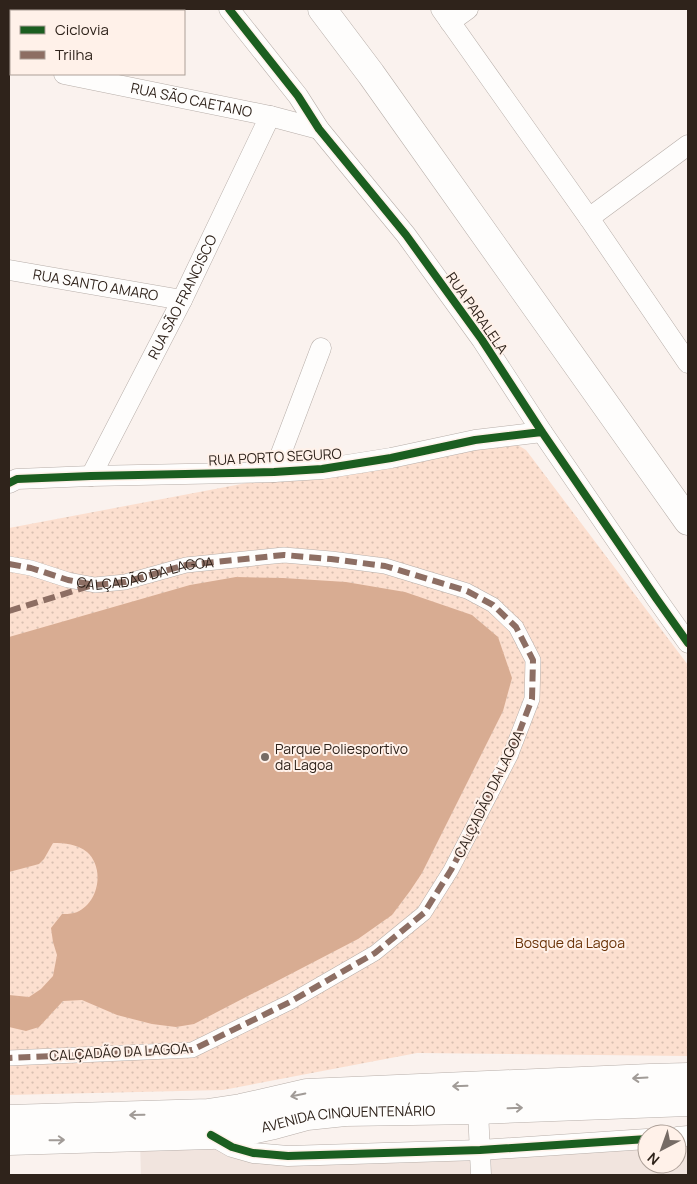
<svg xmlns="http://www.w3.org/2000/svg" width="697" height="1184" font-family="Manrope,sans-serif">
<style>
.built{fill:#f1e4de}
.park{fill:url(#park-dots)}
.water{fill:#d8ac92}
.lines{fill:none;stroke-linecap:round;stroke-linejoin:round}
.pedestrian-casing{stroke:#b7aea9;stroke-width:16}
.minor-casing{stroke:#b7aea9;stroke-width:21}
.secondary-casing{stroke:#b7aea9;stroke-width:29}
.trunk-casing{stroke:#b7aea9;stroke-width:29}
.pedestrian{stroke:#fefdfc;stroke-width:15}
.minor{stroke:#fefdfc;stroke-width:20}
.secondary{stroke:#fefdfc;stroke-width:28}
.trunk{stroke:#fefdfc;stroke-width:28}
.quiet{stroke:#8d6e63;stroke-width:6;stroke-dasharray:12 6;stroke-linecap:butt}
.cycleway-casing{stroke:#fff1e9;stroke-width:11}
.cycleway{stroke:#1b5e20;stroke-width:8}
.oneway{stroke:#a19b97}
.poi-dot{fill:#766b65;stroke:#fff1e9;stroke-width:2}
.labels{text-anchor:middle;stroke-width:4;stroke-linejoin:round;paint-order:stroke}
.street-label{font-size:14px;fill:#2f231b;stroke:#fff1e9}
.poi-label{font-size:14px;fill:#2f231b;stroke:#fff1e9;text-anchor:start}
.park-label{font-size:14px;fill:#693207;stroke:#fff1e9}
</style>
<defs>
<pattern id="park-dots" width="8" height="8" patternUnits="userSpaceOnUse" patternTransform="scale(1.25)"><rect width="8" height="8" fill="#fcdfcf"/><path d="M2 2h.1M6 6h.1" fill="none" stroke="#d8bfb1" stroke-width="1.8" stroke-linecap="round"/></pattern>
</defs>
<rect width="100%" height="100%" fill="#faf2ee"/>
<path class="built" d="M190 1138 287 1158 647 1143V1164H677V1142H688V1175H141L140 1141Z"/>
<path class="park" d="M501 435 526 450 688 665V1056L417 1053 223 1090 9 1095V528Z"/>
<path class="water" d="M236 577 283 578 346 582 405 592 472 615 498 637 512 678 503 711 422 873 410 891 392 915 358 939 194 1024 176 1027 152 1024 117 1015 82 1000 63 1001 39 1027 26 1031 9 1027V995L29 997 41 989 53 976 57 955 53 942 51 928 62 914C65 914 70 914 74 913 98 906 106 869 87 852 77 844 65 843 53 843L44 859 39 864 9 872V637L190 585Z"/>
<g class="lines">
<g class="pedestrian-casing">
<g id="pedestrian">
<path id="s1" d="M9 564 31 568 68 580 95 585 125 582 186 565 284 555 331 559 385 566 467 591 493 605 516 627 533 660 532 699 510 756 451 870 424 913 375 953 290 1002 192 1050 9 1058"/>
</g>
</g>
<g class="minor-casing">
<g id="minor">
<path d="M229 9 298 96 319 129 406 235 482 340 542 432 656 598 688 643"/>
<path d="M441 9 589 218 688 363"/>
<path d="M450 22 468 9"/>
<path d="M9 63 11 64"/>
<path id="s2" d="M64 74 270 116 319 129"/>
<path d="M589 218 688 145"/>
<path id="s3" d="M9 270 182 300"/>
<path d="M274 472 321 348"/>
<path id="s4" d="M91 476 182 300 270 116"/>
<path d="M9 483 17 479 91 476 274 472 322 469 391 458 475 440 542 432"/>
<path d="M478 1110 481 1175"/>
<path d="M211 1135 232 1147 253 1153 288 1156 480 1150 647 1139"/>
<path d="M677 1137 688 1136"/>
</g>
</g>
<g class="secondary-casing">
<g id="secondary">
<path d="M9 1119 176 1114 208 1113 241 1108 307 1093 650 1078 688 1077"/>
<path id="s5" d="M9 1141 211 1135 242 1132 274 1125 307 1116 345 1112 478 1110 688 1102"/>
</g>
</g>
<g class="trunk-casing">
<path id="trunk" d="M322 9 371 74 688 521"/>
</g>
<use href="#pedestrian" class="pedestrian"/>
<use href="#minor" class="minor"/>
<use href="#secondary" class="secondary"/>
<use href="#trunk" class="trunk"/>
<path class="quiet" d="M9 564 31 568 68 580 95 585 125 582 186 565 284 555 331 559 385 566 467 591 493 605 516 627 533 660 532 699 510 756 451 870 424 913 375 953 290 1002 192 1050 9 1058
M9 611 93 585"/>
<g class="cycleway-casing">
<path id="cycleway" d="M229 9 298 96 319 129 406 235 482 340 542 432 656 598 688 643
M9 483 17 479 91 476 274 472 322 469 391 458 475 440 542 432
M211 1135 232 1147 253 1153 288 1156 480 1150 647 1139"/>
</g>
<use href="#cycleway" class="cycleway"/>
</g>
<defs><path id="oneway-shaft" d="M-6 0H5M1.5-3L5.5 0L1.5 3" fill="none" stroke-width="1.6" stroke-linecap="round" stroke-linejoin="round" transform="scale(1.25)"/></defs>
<g class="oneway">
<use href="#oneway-shaft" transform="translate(640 1078) rotate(177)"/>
<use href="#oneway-shaft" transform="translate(460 1086) rotate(178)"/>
<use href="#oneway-shaft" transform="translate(298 1095) rotate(168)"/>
<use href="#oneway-shaft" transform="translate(515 1108) rotate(-2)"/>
<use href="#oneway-shaft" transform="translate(137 1115) rotate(179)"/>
<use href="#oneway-shaft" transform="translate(57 1140) rotate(-1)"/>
</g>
<circle class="poi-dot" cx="265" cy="757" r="5"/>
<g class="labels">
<g class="street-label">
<text dy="5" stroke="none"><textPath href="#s2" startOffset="130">RUA SÃO CAETANO</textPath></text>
<text dy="5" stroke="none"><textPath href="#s3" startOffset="88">RUA SANTO AMARO</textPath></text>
<text dy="5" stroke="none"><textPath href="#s4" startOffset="201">RUA SÃO FRANCISCO</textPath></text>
<text transform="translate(477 313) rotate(55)" y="5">RUA PARALELA</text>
<text transform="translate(275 457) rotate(-3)" y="5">RUA PORTO SEGURO</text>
<text dy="5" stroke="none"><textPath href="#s1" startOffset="140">CALÇADÃO DA LAGOA</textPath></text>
<text transform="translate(489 794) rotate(-64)" y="5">CALÇADÃO DA LAGOA</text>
<text transform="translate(119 1052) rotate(-3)" y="5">CALÇADÃO DA LAGOA</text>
<text dy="5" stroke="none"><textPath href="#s5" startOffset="341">AVENIDA CINQUENTENÁRIO</textPath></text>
</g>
<g class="poi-label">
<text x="275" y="754">Parque Poliesportivo<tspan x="275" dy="16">da Lagoa</tspan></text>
</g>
<g class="park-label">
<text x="570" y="948">Bosque da Lagoa</text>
</g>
</g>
<rect width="697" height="1184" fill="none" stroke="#2f231b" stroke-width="20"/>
<rect x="10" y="10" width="175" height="65" fill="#fff1e9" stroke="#ac9f97"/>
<rect x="20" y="26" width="25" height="8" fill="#1b5e20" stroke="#ac9f97"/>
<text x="55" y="35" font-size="15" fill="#2f231b">Ciclovia</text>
<rect x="20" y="51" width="25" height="8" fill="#8d6e63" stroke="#ac9f97"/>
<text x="55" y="60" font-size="15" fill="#2f231b">Trilha</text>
<g transform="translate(662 1149) rotate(221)"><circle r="24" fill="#fff1e9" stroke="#ac9f97"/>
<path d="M0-4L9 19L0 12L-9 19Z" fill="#766b65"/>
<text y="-8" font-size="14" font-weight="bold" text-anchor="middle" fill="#2f231b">N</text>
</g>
</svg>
